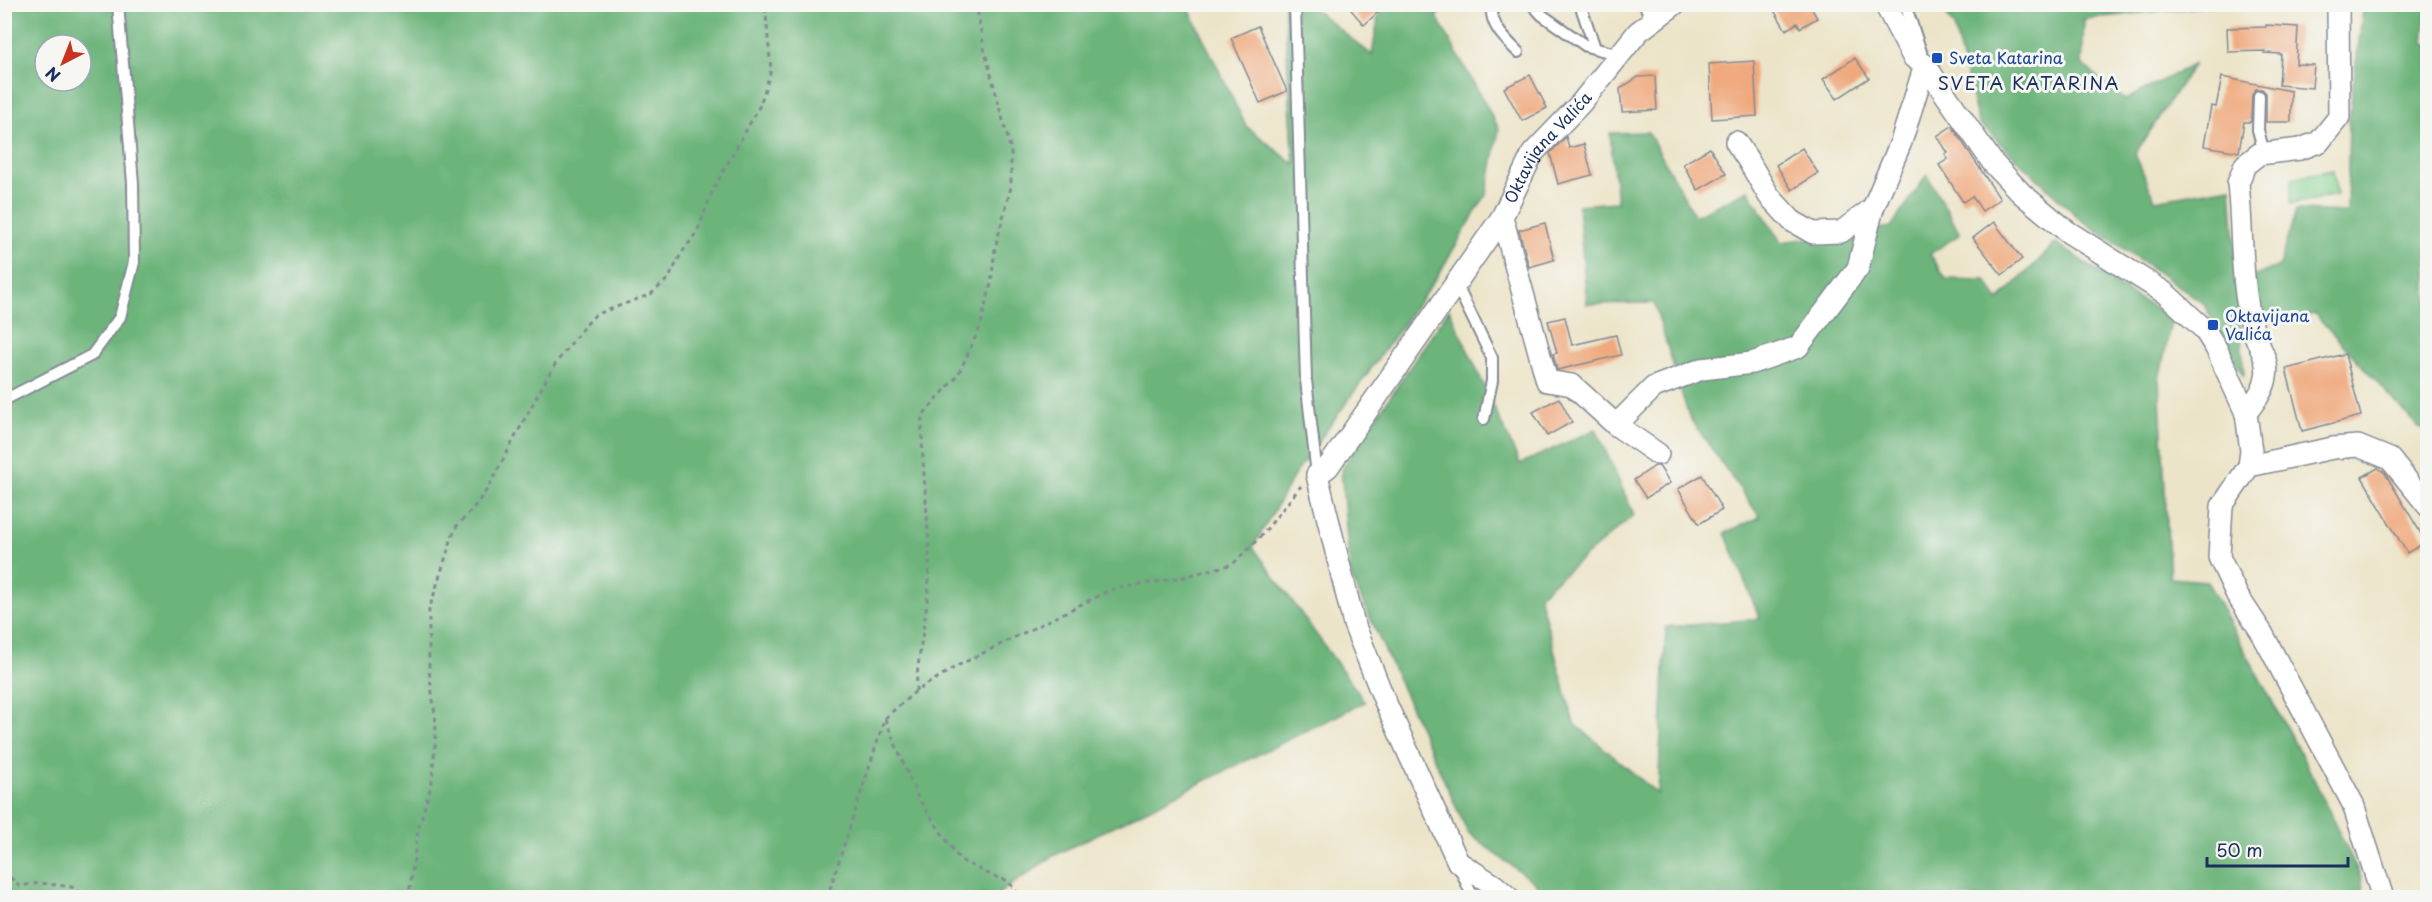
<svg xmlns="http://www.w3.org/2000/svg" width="2432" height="902" font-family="'Playpen Sans',sans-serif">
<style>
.green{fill:#85d290;stroke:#508077;stroke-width:1.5}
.forest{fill:#6cb47a;stroke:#44726c;stroke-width:1.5;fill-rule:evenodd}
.building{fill:#efa97d}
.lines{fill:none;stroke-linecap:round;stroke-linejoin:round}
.lane-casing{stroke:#848a93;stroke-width:14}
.street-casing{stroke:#848a93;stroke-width:24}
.path{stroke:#848a93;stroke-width:3;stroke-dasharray:4.5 4.5;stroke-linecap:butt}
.lane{stroke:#fff;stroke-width:10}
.street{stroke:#fff;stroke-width:21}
.transit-dot{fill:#1a4fb4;stroke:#f6f6f2;stroke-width:2}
.labels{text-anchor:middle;stroke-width:6;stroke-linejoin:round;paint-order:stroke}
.transit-label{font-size:16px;fill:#164399;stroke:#f6f6f2;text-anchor:start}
.street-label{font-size:16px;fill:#1b2f5e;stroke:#f6f6f2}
.neighbourhood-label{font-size:18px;letter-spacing:1.5px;fill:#1b2f5e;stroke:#f6f6f2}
</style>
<rect width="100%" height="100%" fill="#f6f6f2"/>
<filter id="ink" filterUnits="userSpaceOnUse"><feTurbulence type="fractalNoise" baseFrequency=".0167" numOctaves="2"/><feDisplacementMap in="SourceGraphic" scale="12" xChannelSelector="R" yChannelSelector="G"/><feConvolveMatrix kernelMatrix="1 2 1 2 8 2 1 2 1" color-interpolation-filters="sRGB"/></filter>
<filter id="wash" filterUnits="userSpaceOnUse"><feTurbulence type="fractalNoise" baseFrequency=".008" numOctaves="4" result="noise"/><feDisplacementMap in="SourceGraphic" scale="24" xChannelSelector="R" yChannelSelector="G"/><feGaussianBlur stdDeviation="1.35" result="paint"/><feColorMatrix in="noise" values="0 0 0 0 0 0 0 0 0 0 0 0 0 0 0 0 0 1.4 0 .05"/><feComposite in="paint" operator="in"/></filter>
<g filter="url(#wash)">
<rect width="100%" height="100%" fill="#ece4c8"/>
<path class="green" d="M2333 170 2337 195 2291 204 2292 178Z"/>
<path class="forest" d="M5 5H1187L1246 126 1294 164 1284 5H1309L1372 55 1380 5H1441L1437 17 1499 129 1487 193 1437 277 1295 474 1253 547 1365 702 1053 856 994 897 5 898ZM45 45H81V81H45Z
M1941 5H2217L2084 19 2082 64 2125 100 2194 64 2135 154 2155 200 2231 187 2244 377 2203 303 2080 219 1978 122 1954 27Z
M2361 5H2427L2423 43 2428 44 2427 432 2418 427 2315 314 2262 323 2253 277 2279 266 2296 210 2347 212 2349 118 2363 10Z
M1648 132 1695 216 1748 190 1781 242 1891 227 1927 175 1960 234 1930 254 1946 279 1986 280 1998 301 2056 243 2129 293 2172 318 2159 380 2170 578 2207 581 2312 775 2361 878 2364 897H1545L1536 884 1468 833 1350 574 1341 470 1449 309 1520 464 1596 429 1634 515 1539 595 1574 723 1658 794 1666 627 1760 619 1725 533 1760 517 1689 417 1654 303 1587 304 1578 205 1617 202 1610 133Z"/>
<g id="blocks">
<path class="building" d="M1346 4H1387L1364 25Z
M1770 4H1809L1817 18 1800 28 1797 23 1786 30Z
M2266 25 2298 27 2296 64 2314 65 2312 88 2279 85 2281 54 2264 53 2265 51 2228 52 2227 28 2266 27Z
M1258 26 1287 91 1260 103 1231 38Z
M1855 58 1869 78 1837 99 1823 79Z
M1754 61 1757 116 1712 119 1709 64Z
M1530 75 1547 108 1522 121 1504 88Z
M1655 76 1657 110 1622 112 1620 89 1638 77Z
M2222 77 2291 91V122H2266V93L2262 89H2256L2252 95 2251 122H2244L2239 152 2204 146 2211 106 2216 107Z
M1952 126 2000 199 1982 211 1972 196 1963 202 1939 165 1948 159 1945 155 1948 153 1937 136Z
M1566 137 1569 148 1584 144 1592 175 1558 184 1550 153Z
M1710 148 1726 174 1698 190 1683 164Z
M1802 148 1818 173 1792 190 1776 165Z
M1994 222 2022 259 2002 275 1973 238Z
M1545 223 1554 260 1529 267 1519 230Z
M1565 317 1572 345 1616 335 1621 355 1557 370 1553 354 1557 353 1548 321Z
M2345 354 2361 416 2302 431 2286 369Z
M1559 398 1572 422 1547 436 1533 412Z
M1655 466H1659L1670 483 1646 498 1634 480Z
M2378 468 2385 473 2426 542 2407 553 2362 477Z
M1702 475 1722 510 1699 524 1678 489Z"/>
</g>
</g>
<g filter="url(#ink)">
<use href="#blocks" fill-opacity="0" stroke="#848a93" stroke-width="1.5"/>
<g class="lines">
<g class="lane-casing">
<path id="lane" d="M1295 4 1306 380 1317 475
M1492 4C1489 25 1505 39 1518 52
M1532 4 1542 15 1586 46 1620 55
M1580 4 1595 48
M1645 4 1651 22
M1905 4 1923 58
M2259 96 2258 130 2264 153
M1456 284 1492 358V381L1484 419
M4 400 92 355 120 317 134 262 133 183 118 4
M1460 868 1473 898"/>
</g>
<g class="street-casing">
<g id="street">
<path d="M1885 4 1913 57 1925 65 1993 163 2021 193 2068 232 2165 293 2204 329 2216 348 2246 413 2251 451 2249 466 2222 506 2219 557 2237 595 2262 633 2353 804 2383 898"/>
<path d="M1736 142 1748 160 1769 196 1792 221 1813 233 1841 232 1873 208 1901 142 1925 65"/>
<path d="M1502 217 1328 467 1317 475 1354 624 1384 699 1458 862 1494 885 1509 898"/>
<path d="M2246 413C2254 402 2264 391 2266 377 2270 360 2257 345 2253 329 2240 283 2243 231 2238 183L2245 165 2259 154 2300 149 2319 142 2339 117 2338 4"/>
<path d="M1616 425 1654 387 1702 369 1752 363 1798 347 1858 268 1873 208"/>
<path id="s1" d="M1658 454 1616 425 1572 385 1547 381 1502 217 1533 153 1581 103 1638 32 1675 4"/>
<path d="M2249 466 2333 448 2358 446 2390 459 2428 506"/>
</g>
</g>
<path class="path" d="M916 691C918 648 930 606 929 563 929 514 921 466 922 416L958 375 980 327 991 284 995 248 1011 187V151L984 48 976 4
M885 719 918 798 960 860 995 877 1008 881 1016 891 1011 898
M4 871 19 886 40 883 72 887 87 898
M407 898 410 888 418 830 432 782 435 745 436 723 429 670V610L455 528 472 510 488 488 538 394 556 363 583 328 595 315 651 294 669 278 681 254 697 232 713 190 760 105 771 70 765 4
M827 898 885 718 916 691 957 666 1110 590 1183 577 1233 564 1262 535 1301 486"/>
<use href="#lane" class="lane"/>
<use href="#street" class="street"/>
</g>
</g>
<g class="transit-dot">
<rect x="1931" y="52" width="12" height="12" rx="3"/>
<rect x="2207" y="319" width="12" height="12" rx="3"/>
</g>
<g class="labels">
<g class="transit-label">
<text x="1949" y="64">Sveta Katarina</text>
<text x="2225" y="322">Oktavijana<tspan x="2225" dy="18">Valića</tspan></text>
</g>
<g class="street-label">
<text dy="6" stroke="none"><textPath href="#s1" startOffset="390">Oktavijana Valića</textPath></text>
</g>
<g class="neighbourhood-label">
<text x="2029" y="90">SVETA KATARINA</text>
</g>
</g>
<rect width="2432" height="902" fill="none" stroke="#f6f6f2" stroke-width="24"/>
<g transform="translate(63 63) rotate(222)"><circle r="28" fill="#f6f6f2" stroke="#9ea6b7" stroke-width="1.5"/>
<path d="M0-4.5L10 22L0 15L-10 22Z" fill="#c8321e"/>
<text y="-9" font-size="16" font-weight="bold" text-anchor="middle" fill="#1b2f5e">N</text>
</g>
<path d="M2207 857v9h141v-9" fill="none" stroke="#1b2f5e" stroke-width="3"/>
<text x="2216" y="857" font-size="18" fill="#1b2f5e" stroke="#f6f6f2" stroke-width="4.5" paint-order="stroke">50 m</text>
</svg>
